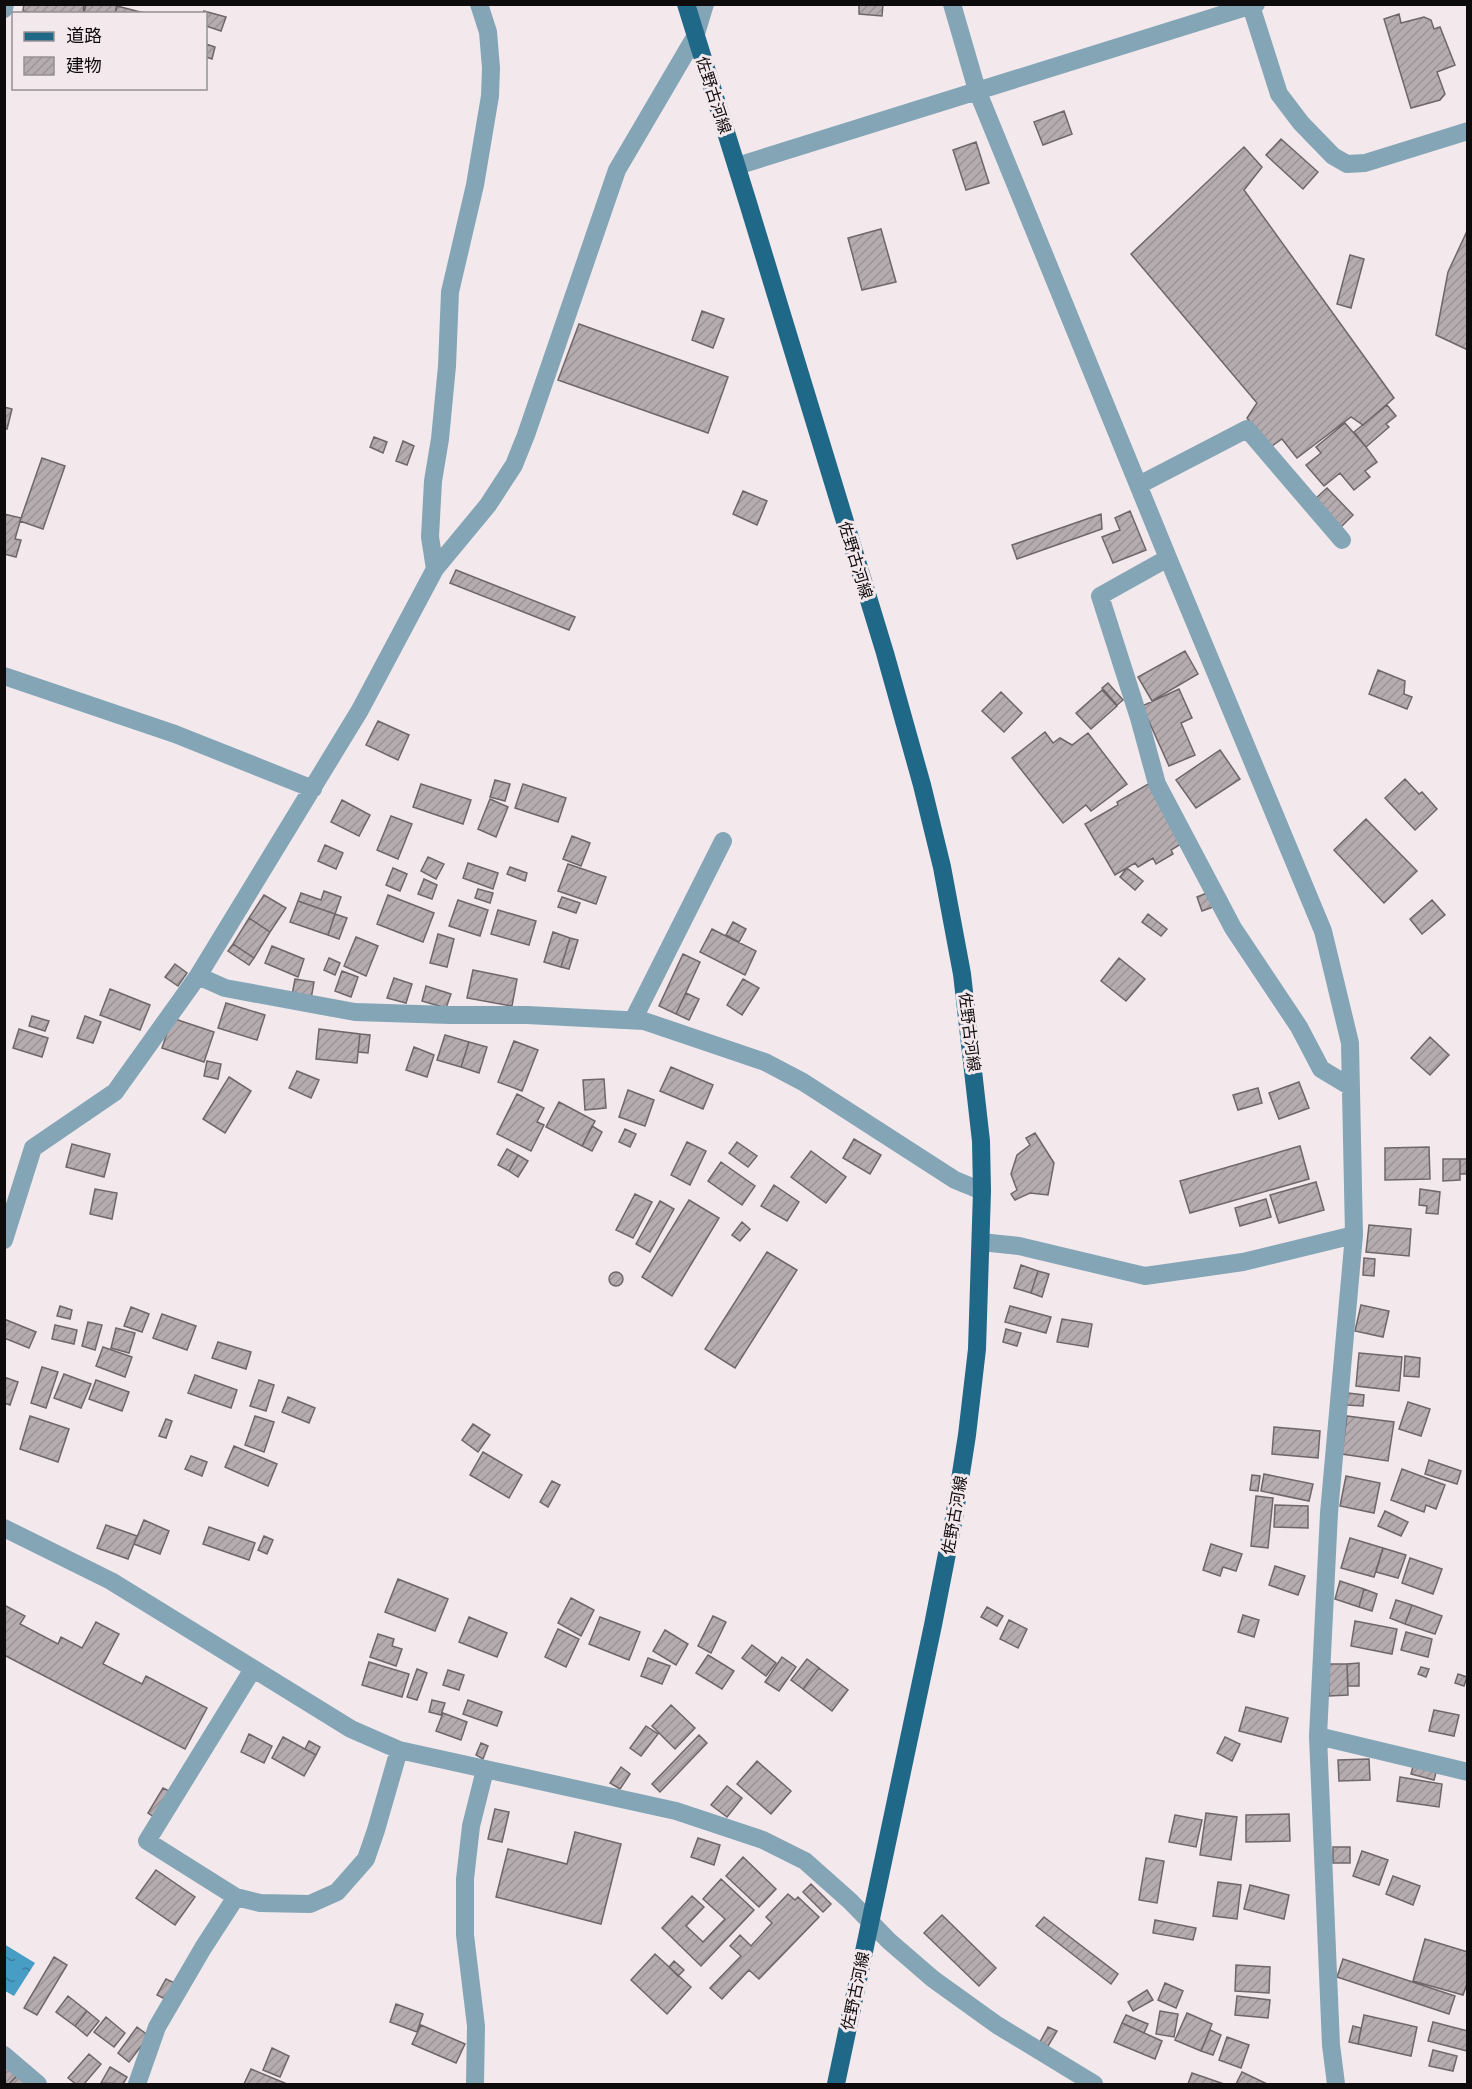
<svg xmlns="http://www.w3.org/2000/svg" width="1472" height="2089" font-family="Manrope,'Noto Sans JP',sans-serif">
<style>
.water{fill:url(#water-ripples)}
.building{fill:url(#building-hatch);stroke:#6f666a;stroke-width:1.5}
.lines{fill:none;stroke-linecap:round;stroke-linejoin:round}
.minor{stroke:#83a5b6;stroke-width:18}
.major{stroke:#1f6887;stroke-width:18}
.labels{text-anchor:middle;stroke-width:6;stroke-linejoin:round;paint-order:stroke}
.street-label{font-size:16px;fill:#0e0b0c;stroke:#f3e9ed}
</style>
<defs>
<pattern id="water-ripples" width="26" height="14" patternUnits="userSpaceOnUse" patternTransform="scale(1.5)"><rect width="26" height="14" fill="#489dc4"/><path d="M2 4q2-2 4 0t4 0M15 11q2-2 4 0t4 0" fill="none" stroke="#3a7e9e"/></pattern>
<pattern id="building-hatch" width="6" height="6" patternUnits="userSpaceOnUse" patternTransform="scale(1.5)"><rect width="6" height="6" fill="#b6acb0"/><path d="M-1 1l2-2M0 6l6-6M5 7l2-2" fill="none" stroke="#9b9396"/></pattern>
</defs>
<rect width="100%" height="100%" fill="#f3e9ed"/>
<path class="water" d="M4 1944 35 1963 14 1996 5 1991Z"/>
<path class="building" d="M24 4H86L84 14H39L23 11Z
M84 4H117L115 14H83Z
M859 4H883L882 16 859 14Z
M117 6 148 14H115Z
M204 11 226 17 221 31 206 26Z
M1399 14 1401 23 1424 17 1431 20 1434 29 1440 27 1455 65 1437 72 1445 94 1440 100 1411 108 1384 19Z
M206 44 215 47 212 59 206 57Z
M1064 111 1072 134 1043 145 1034 122Z
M1281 139 1318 172 1303 189 1266 155Z
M976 142 989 183 966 190 953 150Z
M1244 147 1262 167 1244 190 1394 398 1363 425 1351 417 1297 458 1282 439 1269 448 1247 418 1257 403 1131 254Z
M881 229 896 282 862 290 848 238Z
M1468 229V350L1436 335 1448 272Z
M1350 255 1364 259 1351 308 1337 304Z
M702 311 724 319 713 348 692 340Z
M579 324 728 377 708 433 558 380Z
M1387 405 1396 416 1386 424 1389 427 1366 447 1354 432Z
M4 407 12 409 7 429 4 428Z
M1345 423 1366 447 1377 462 1365 471 1370 477 1354 490 1340 473 1324 486 1306 465 1321 453 1316 447Z
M374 437 387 442 383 453 370 447Z
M403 441 414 446 407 465 396 461Z
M42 458 65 466 43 529 20 521Z
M1327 488 1353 515 1341 527 1314 500Z
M743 491 767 501 757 525 733 514Z
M1130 511 1146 550 1113 563 1102 537 1120 530 1115 518Z
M4 514 21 518 15 539 21 540 16 557 4 554Z
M1101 514 1102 529 1017 559 1012 545Z
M456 570 575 617 569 630 450 583Z
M1185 651 1198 674 1152 701 1138 677Z
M1378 670 1405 681 1404 694 1412 697 1407 709 1369 694Z
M1108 683 1123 700 1117 705 1102 688Z
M1179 689 1192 718 1181 723 1195 755 1169 766 1142 706Z
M1102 690 1117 706 1091 729 1076 713Z
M1001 692 1022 713 1004 732 982 711Z
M378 721 409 735 398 760 366 745Z
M1045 732 1053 743 1060 738 1072 745 1088 733 1127 784 1091 811 1086 805 1063 823 1012 758Z
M1220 750 1240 779 1196 808 1176 780Z
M1405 779 1419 794 1422 792 1437 809 1415 830 1385 798Z
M495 780 510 784 505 801 490 797Z
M1150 783 1184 842 1171 850 1173 854 1156 864 1153 858 1138 867 1135 863 1115 875 1085 824 1118 805 1117 802Z
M421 784 471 800 463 824 413 807Z
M523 784 566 798 558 822 515 808Z
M490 799 508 807 496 837 478 829Z
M342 800 370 815 359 836 331 822Z
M391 816 412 824 398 859 377 850Z
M1366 819 1417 871 1384 903 1334 850Z
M572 836 590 843 581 866 563 859Z
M325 845 343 853 336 869 318 861Z
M428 857 444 864 436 879 421 871Z
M468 863 498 873 493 889 463 878Z
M568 864 606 877 596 904 558 891Z
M510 867 527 873 525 881 507 874Z
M393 868 407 874 400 891 386 885Z
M1127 868 1143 881 1135 890 1120 877Z
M424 879 437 885 432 899 418 894Z
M478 889 493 893 490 903 475 898Z
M324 891 341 897 335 914 298 901 301 893 321 900Z
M1207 893 1213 907 1202 911 1197 897Z
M264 895 286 908 270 932 249 918Z
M388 895 434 913 423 942 377 924Z
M562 897 580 903 576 913 558 907Z
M458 900 488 910 480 936 449 926Z
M1432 900 1445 915 1422 934 1410 919Z
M298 901 335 914 328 935 290 922Z
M498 910 536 921 529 945 491 934Z
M335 914 347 918 339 939 328 935Z
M1148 914 1167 929 1161 936 1142 922Z
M249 918 270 932 254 958 233 944Z
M733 922 746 929 739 942 726 935Z
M712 929 756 951 745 975 700 952Z
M553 932 570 938 561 967 544 962Z
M438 934 454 939 447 967 430 963Z
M356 937 378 946 366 976 344 966Z
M570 938 578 940 569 969 561 967Z
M233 944 254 958 249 965 228 951Z
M272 946 304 959 298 977 265 963Z
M683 954 700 962 676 1014 659 1006Z
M329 958 340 963 335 975 324 970Z
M1119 958 1145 979 1126 1001 1101 981Z
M175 964 187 973 178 986 165 977Z
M473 970 517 979 512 1006 467 998Z
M342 971 358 977 351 997 335 991Z
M394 978 412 984 406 1003 387 998Z
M295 979 314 982 311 999 292 995Z
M743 979 759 988 742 1015 727 1005Z
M426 986 451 994 446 1008 422 1001Z
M110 989 150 1005 140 1030 100 1015Z
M686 993 699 999 689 1020 676 1014Z
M226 1003 265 1015 257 1040 218 1028Z
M32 1016 49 1021 45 1031 29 1026Z
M85 1016 101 1022 93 1043 77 1038Z
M172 1018 214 1032 204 1062 162 1048Z
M19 1029 48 1038 42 1057 13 1048Z
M319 1029 360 1034 357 1063 316 1059Z
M360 1034 370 1035 368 1053 358 1052Z
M445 1035 469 1042 461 1067 437 1060Z
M1430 1037 1449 1055 1430 1075 1411 1058Z
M514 1041 538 1050 522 1091 498 1082Z
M469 1042 487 1047 479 1073 461 1067Z
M414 1047 434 1055 427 1077 406 1070Z
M207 1061 221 1064 218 1079 204 1076Z
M671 1067 713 1085 703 1109 660 1091Z
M297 1071 319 1080 311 1098 289 1088Z
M229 1077 251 1091 225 1133 203 1119Z
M604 1079 606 1108 585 1110 583 1080Z
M1299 1082 1309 1108 1279 1119 1269 1093Z
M1258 1088 1262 1103 1238 1110 1233 1095Z
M628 1090 654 1100 645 1126 619 1117Z
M517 1094 544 1108 537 1122 544 1125 531 1151 497 1134Z
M559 1102 595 1121 582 1146 546 1127Z
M592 1126 602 1132 592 1151 582 1146Z
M625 1129 636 1134 630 1147 619 1142Z
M1035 1133 1054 1163 1048 1195 1030 1193 1015 1200 1011 1194 1017 1190 1011 1174 1017 1155 1030 1145 1026 1138Z
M854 1139 881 1155 870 1174 843 1158Z
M687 1142 706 1151 690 1185 671 1175Z
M737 1142 757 1156 748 1167 729 1153Z
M72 1144 110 1154 104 1177 66 1167Z
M1300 1146 1309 1179 1190 1213 1180 1181Z
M1429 1147 1430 1179 1385 1180V1148Z
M507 1149 518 1155 509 1171 498 1165Z
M811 1151 846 1177 826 1203 791 1177Z
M518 1155 528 1161 518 1177 509 1171Z
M1443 1159H1460V1180L1443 1181Z
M1460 1159H1468V1174H1460Z
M721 1162 755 1186 742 1205 708 1181Z
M1316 1182 1324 1210 1279 1223 1270 1195Z
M774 1185 799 1202 787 1221 761 1206Z
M95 1189 117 1193 112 1219 90 1214Z
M1420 1189 1440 1192 1438 1214 1426 1213 1427 1206 1419 1205Z
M635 1194 652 1202 633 1238 616 1230Z
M1266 1199 1271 1217 1240 1226 1235 1208Z
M689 1200 719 1218 672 1296 642 1277Z
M660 1201 674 1209 650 1252 636 1244Z
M742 1222 750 1229 740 1241 732 1235Z
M1369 1225 1411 1229 1409 1256 1366 1252Z
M767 1252 797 1270 735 1368 705 1349Z
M1364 1258 1375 1259 1374 1276 1363 1275Z
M1021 1265 1038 1271 1031 1293 1014 1288Z
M1038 1271 1049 1274 1042 1297 1031 1293Z
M609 1279a7 7 0 1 1 14 0a7 7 0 1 1-14 0Z
M1361 1305 1389 1311 1383 1337 1355 1331Z
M60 1306 72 1310 70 1319 57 1316Z
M1010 1306 1051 1317 1046 1333 1005 1322Z
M131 1307 149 1314 142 1332 124 1326Z
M162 1314 196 1326 187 1350 153 1338Z
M4 1319 36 1332 29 1348 4 1338Z
M1062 1319 1092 1324 1088 1347 1057 1342Z
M88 1322 102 1325 95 1350 82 1346Z
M55 1325 77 1330 74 1344 52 1339Z
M116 1328 135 1333 129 1353 111 1348Z
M1006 1329 1021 1333 1017 1346 1003 1342Z
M218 1342 251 1352 246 1369 212 1358Z
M103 1347 132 1357 125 1377 96 1366Z
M1359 1353 1402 1357 1399 1391 1356 1386Z
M1405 1356 1420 1358 1419 1377 1404 1376Z
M42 1367 58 1372 46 1408 31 1403Z
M64 1374 91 1384 81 1408 54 1398Z
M195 1375 237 1390 231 1408 188 1393Z
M4 1377 18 1382 10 1405 4 1403Z
M96 1380 129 1392 122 1411 89 1399Z
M259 1380 274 1385 266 1411 250 1406Z
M1348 1393 1364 1395 1363 1406 1347 1405Z
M288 1397 315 1408 309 1423 282 1412Z
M1408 1402 1430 1409 1421 1436 1399 1429Z
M30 1416 69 1429 58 1462 20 1449Z
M255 1416 274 1422 264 1452 245 1445Z
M1347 1416 1394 1422 1388 1461 1342 1454Z
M166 1419 172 1421 166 1438 159 1436Z
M473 1424 490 1435 478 1452 462 1440Z
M1274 1427 1320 1431 1318 1458 1272 1454Z
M234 1446 277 1464 268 1486 225 1467Z
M483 1452 522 1475 509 1498 470 1475Z
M191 1456 207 1462 202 1476 185 1469Z
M1429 1460 1461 1471 1457 1484 1425 1474Z
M1402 1469 1445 1485 1436 1509 1426 1505 1424 1512 1391 1500Z
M1264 1474 1313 1484 1309 1501 1261 1491Z
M1252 1475 1260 1476 1258 1491 1250 1490Z
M1346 1476 1380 1483 1374 1513 1340 1506Z
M552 1481 560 1485 548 1507 540 1502Z
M1256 1496 1273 1498 1268 1548 1251 1546Z
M1275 1505 1308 1506V1528L1274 1527Z
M1385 1511 1408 1522 1401 1536 1378 1526Z
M144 1520 169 1531 160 1554 134 1544Z
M106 1525 137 1536 128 1559 97 1548Z
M209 1527 255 1543 249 1560 203 1544Z
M264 1536 273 1540 267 1554 258 1550Z
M1350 1538 1383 1548 1374 1577 1341 1568Z
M1211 1544 1242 1554 1236 1571 1223 1567 1220 1576 1203 1570Z
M1383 1548 1406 1555 1398 1578 1376 1572Z
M1410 1558 1442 1569 1433 1594 1402 1583Z
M1275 1566 1305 1576 1298 1595 1269 1585Z
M398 1579 448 1599 435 1631 385 1612Z
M1340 1581 1364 1589 1359 1607 1335 1599Z
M1364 1589 1377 1594 1372 1611 1359 1607Z
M571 1598 594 1610 581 1636 558 1623Z
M1396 1600 1412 1605 1405 1624 1390 1618Z
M4 1605 25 1616 20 1624 58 1644 61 1637 82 1648 96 1622 119 1634 103 1664 142 1684 146 1676 207 1708 185 1749 4 1655Z
M1412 1605 1442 1616 1435 1634 1405 1624Z
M987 1607 1003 1616 997 1626 981 1617Z
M1243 1615 1259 1620 1254 1637 1238 1632Z
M713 1616 726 1622 711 1653 698 1646Z
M469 1617 507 1633 497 1657 459 1642Z
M600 1617 640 1632 629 1660 589 1644Z
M1009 1620 1027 1629 1018 1648 1000 1639Z
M1355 1621 1397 1629 1392 1654 1351 1646Z
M558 1629 579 1639 566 1667 545 1657Z
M665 1630 688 1644 676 1665 653 1651Z
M1406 1632 1432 1639 1428 1657 1401 1650Z
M378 1634 394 1639 392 1646 402 1649 396 1666 370 1657Z
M752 1645 776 1663 766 1676 742 1658Z
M708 1655 734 1671 722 1689 696 1673Z
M782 1657 796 1667 779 1691 765 1682Z
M648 1658 670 1666 662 1684 641 1676Z
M807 1659 819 1668 803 1689 791 1680Z
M369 1662 409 1674 402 1697 362 1685Z
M1359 1663V1686H1348L1347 1664Z
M1328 1664H1347L1348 1695 1329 1696Z
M1421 1667 1429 1669 1426 1677 1418 1674Z
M819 1668 848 1690 832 1711 803 1689Z
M417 1669 427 1673 417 1700 407 1697Z
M448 1670 464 1675 459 1690 443 1685Z
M1458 1674 1467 1677 1464 1686 1455 1683Z
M432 1700 445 1703 441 1715 429 1712Z
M468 1700 502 1712 497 1726 463 1714Z
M671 1705 695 1728 675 1749 652 1726Z
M1246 1707 1288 1718 1281 1742 1239 1731Z
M1434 1710 1459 1715 1454 1736 1429 1731Z
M443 1713 467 1722 461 1740 436 1731Z
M646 1726 658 1734 641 1756 630 1748Z
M249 1734 272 1746 264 1763 241 1752Z
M699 1735 707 1743 660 1792 652 1784Z
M283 1737 316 1755 304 1776 272 1758Z
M1225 1737 1240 1744 1232 1761 1217 1753Z
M309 1741 320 1747 316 1755 305 1749Z
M481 1743 488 1746 483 1759 476 1755Z
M1369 1759 1370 1780 1339 1781 1338 1760Z
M757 1761 791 1791 771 1814 737 1784Z
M1414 1763 1437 1769 1434 1780 1411 1774Z
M621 1767 630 1774 620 1789 610 1783Z
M1400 1777 1442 1784 1439 1807 1397 1801Z
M727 1786 742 1798 727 1817 711 1805Z
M163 1788 173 1793 157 1819 148 1813Z
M495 1809 509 1812 502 1842 488 1839Z
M1206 1813 1237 1817 1231 1860 1200 1855Z
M1289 1814 1290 1841 1246 1842V1815Z
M1175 1815 1202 1820 1196 1847 1169 1842Z
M575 1832 621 1844 601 1924 496 1897 508 1849 567 1864Z
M698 1838 720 1845 714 1865 691 1857Z
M1333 1847H1350V1863H1333Z
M1362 1851 1388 1860 1379 1885 1353 1876Z
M743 1857 776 1889 759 1907 726 1876Z
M1146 1858 1164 1861 1157 1903 1139 1900Z
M156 1870 195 1897 175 1925 136 1898Z
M1393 1876 1420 1886 1413 1905 1386 1894Z
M721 1879 754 1910 701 1966 662 1928 692 1896 704 1907 686 1926 703 1942 725 1919 703 1899Z
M1218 1882 1241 1885 1237 1919 1213 1916Z
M811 1884 831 1904 823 1912 803 1892Z
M1250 1885 1289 1895 1284 1919 1244 1909Z
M788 1894 795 1900 798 1897 819 1917 759 1979 749 1970 722 1999 710 1988 741 1956 730 1946 740 1935 751 1946 772 1923 766 1917Z
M942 1915 996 1968 979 1986 924 1933Z
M1044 1917 1118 1974 1111 1984 1036 1926Z
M1155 1920 1196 1928 1193 1940 1153 1933Z
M1425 1939 1468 1952V1981L1463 1995 1413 1981Z
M655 1954 691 1987 667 2014 631 1980Z
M54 1957 67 1965 37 2015 24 2008Z
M1343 1959 1455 1996 1449 2014 1337 1977Z
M674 1961 684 1970 678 1976 669 1967Z
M1236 1965 1270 1967 1269 1993 1235 1991Z
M166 1979 177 1984 169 2001 157 1995Z
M1165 1983 1183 1991 1176 2008 1158 2000Z
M1147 1990 1153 2000 1133 2011 1128 2002Z
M68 1996 87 2011 75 2026 56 2012Z
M1237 1996 1270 2000 1268 2018 1235 2015Z
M396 2004 423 2014 417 2032 390 2022Z
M87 2011 99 2021 87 2036 75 2026Z
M1160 2011 1178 2014 1174 2037 1156 2034Z
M1187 2013 1212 2024 1201 2051 1175 2040Z
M1126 2015 1148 2024 1144 2033 1122 2023Z
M1364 2015 1417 2027 1411 2056 1358 2044Z
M106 2017 125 2033 114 2047 94 2032Z
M1433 2022 1468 2031 1467 2051 1428 2041Z
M1122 2023 1162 2041 1155 2059 1114 2042Z
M421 2025 465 2044 456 2063 412 2044Z
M1353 2026 1361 2028 1358 2044 1349 2042Z
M137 2027 149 2036 129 2062 118 2053Z
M1048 2027 1057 2031 1048 2046 1040 2042Z
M1210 2030 1221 2035 1213 2055 1201 2051Z
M1227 2037 1249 2045 1241 2068 1219 2060Z
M272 2048 289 2056 280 2077 263 2070Z
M1433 2050 1457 2056 1453 2071 1429 2066Z
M89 2054 101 2064 84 2084H76L68 2078Z
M4 2065 17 2076 9 2084H4Z
M110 2067 127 2077 123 2084 101 2083Z
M251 2069 287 2084H244Z
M1242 2072 1267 2084H1236Z
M19 2073 31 2084H9Z
M1192 2073 1224 2084H1188Z"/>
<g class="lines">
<path class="minor" d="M952 4 977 90 1168 558 1323 931 1350 1043 1354 1235 1329 1513 1318 1736 1331 2045 1336 2084
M1251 6 1279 94 1301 123 1333 156 1347 164 1365 163 1468 131
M4 9 5 4
M737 166 1256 4
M1139 485 1247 429 1342 540
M1168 558 1100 596 1139 718 1157 784 1233 928 1299 1027 1321 1069 1351 1087
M435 569 430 537 433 481 440 439 447 366 450 292 475 185 490 96 491 68 488 32 479 4
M4 676 175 734 313 789
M198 976 225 988 355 1012 450 1015H527L644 1021 765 1062 803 1082 955 1180 982 1191
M633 1020 723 841
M4 1240 33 1148 115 1092 198 976 360 710 435 569 488 505 514 465 526 435 617 170 695 37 705 4
M981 1242 1019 1246 1145 1276 1243 1262 1354 1235
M4 1528 111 1581 351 1729 399 1750 676 1811 763 1840 805 1861 850 1901 889 1941 933 1979 997 2025 1094 2084
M253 1669 147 1841 236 1897 260 1903 310 1904 337 1892 366 1859 376 1830 399 1750
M1318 1736 1468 1772
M4 2055 38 2084
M137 2084 157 2027 203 1948 236 1897
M475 2084 476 2026 465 1935V1879L471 1826 485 1770"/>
<path class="major" d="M686 4 748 203 885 653 922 785 942 867 962 974 981 1141 982 1191 977 1349 967 1435 954 1518 933 1625 836 2084"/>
</g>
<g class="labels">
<g class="street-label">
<text transform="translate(714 95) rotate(72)" y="6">佐野古河線</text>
<text transform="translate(856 560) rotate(73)" y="6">佐野古河線</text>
<text transform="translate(970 1032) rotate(83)" y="6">佐野古河線</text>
<text transform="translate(954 1515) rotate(-80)" y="6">佐野古河線</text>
<text transform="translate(855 1991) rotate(-78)" y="6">佐野古河線</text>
</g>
</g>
<rect width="1472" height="2089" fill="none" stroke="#0e0b0c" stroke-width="12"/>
<rect x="12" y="12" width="195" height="78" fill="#f3e9ed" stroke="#979093" stroke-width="1.5"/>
<rect x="24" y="32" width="30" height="9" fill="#1f6887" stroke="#979093" stroke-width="1.5"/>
<text x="66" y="42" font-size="18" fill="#0e0b0c">道路</text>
<rect x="24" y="57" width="30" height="18" fill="url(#building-hatch)" stroke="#979093" stroke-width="1.5"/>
<text x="66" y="72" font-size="18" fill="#0e0b0c">建物</text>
</svg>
